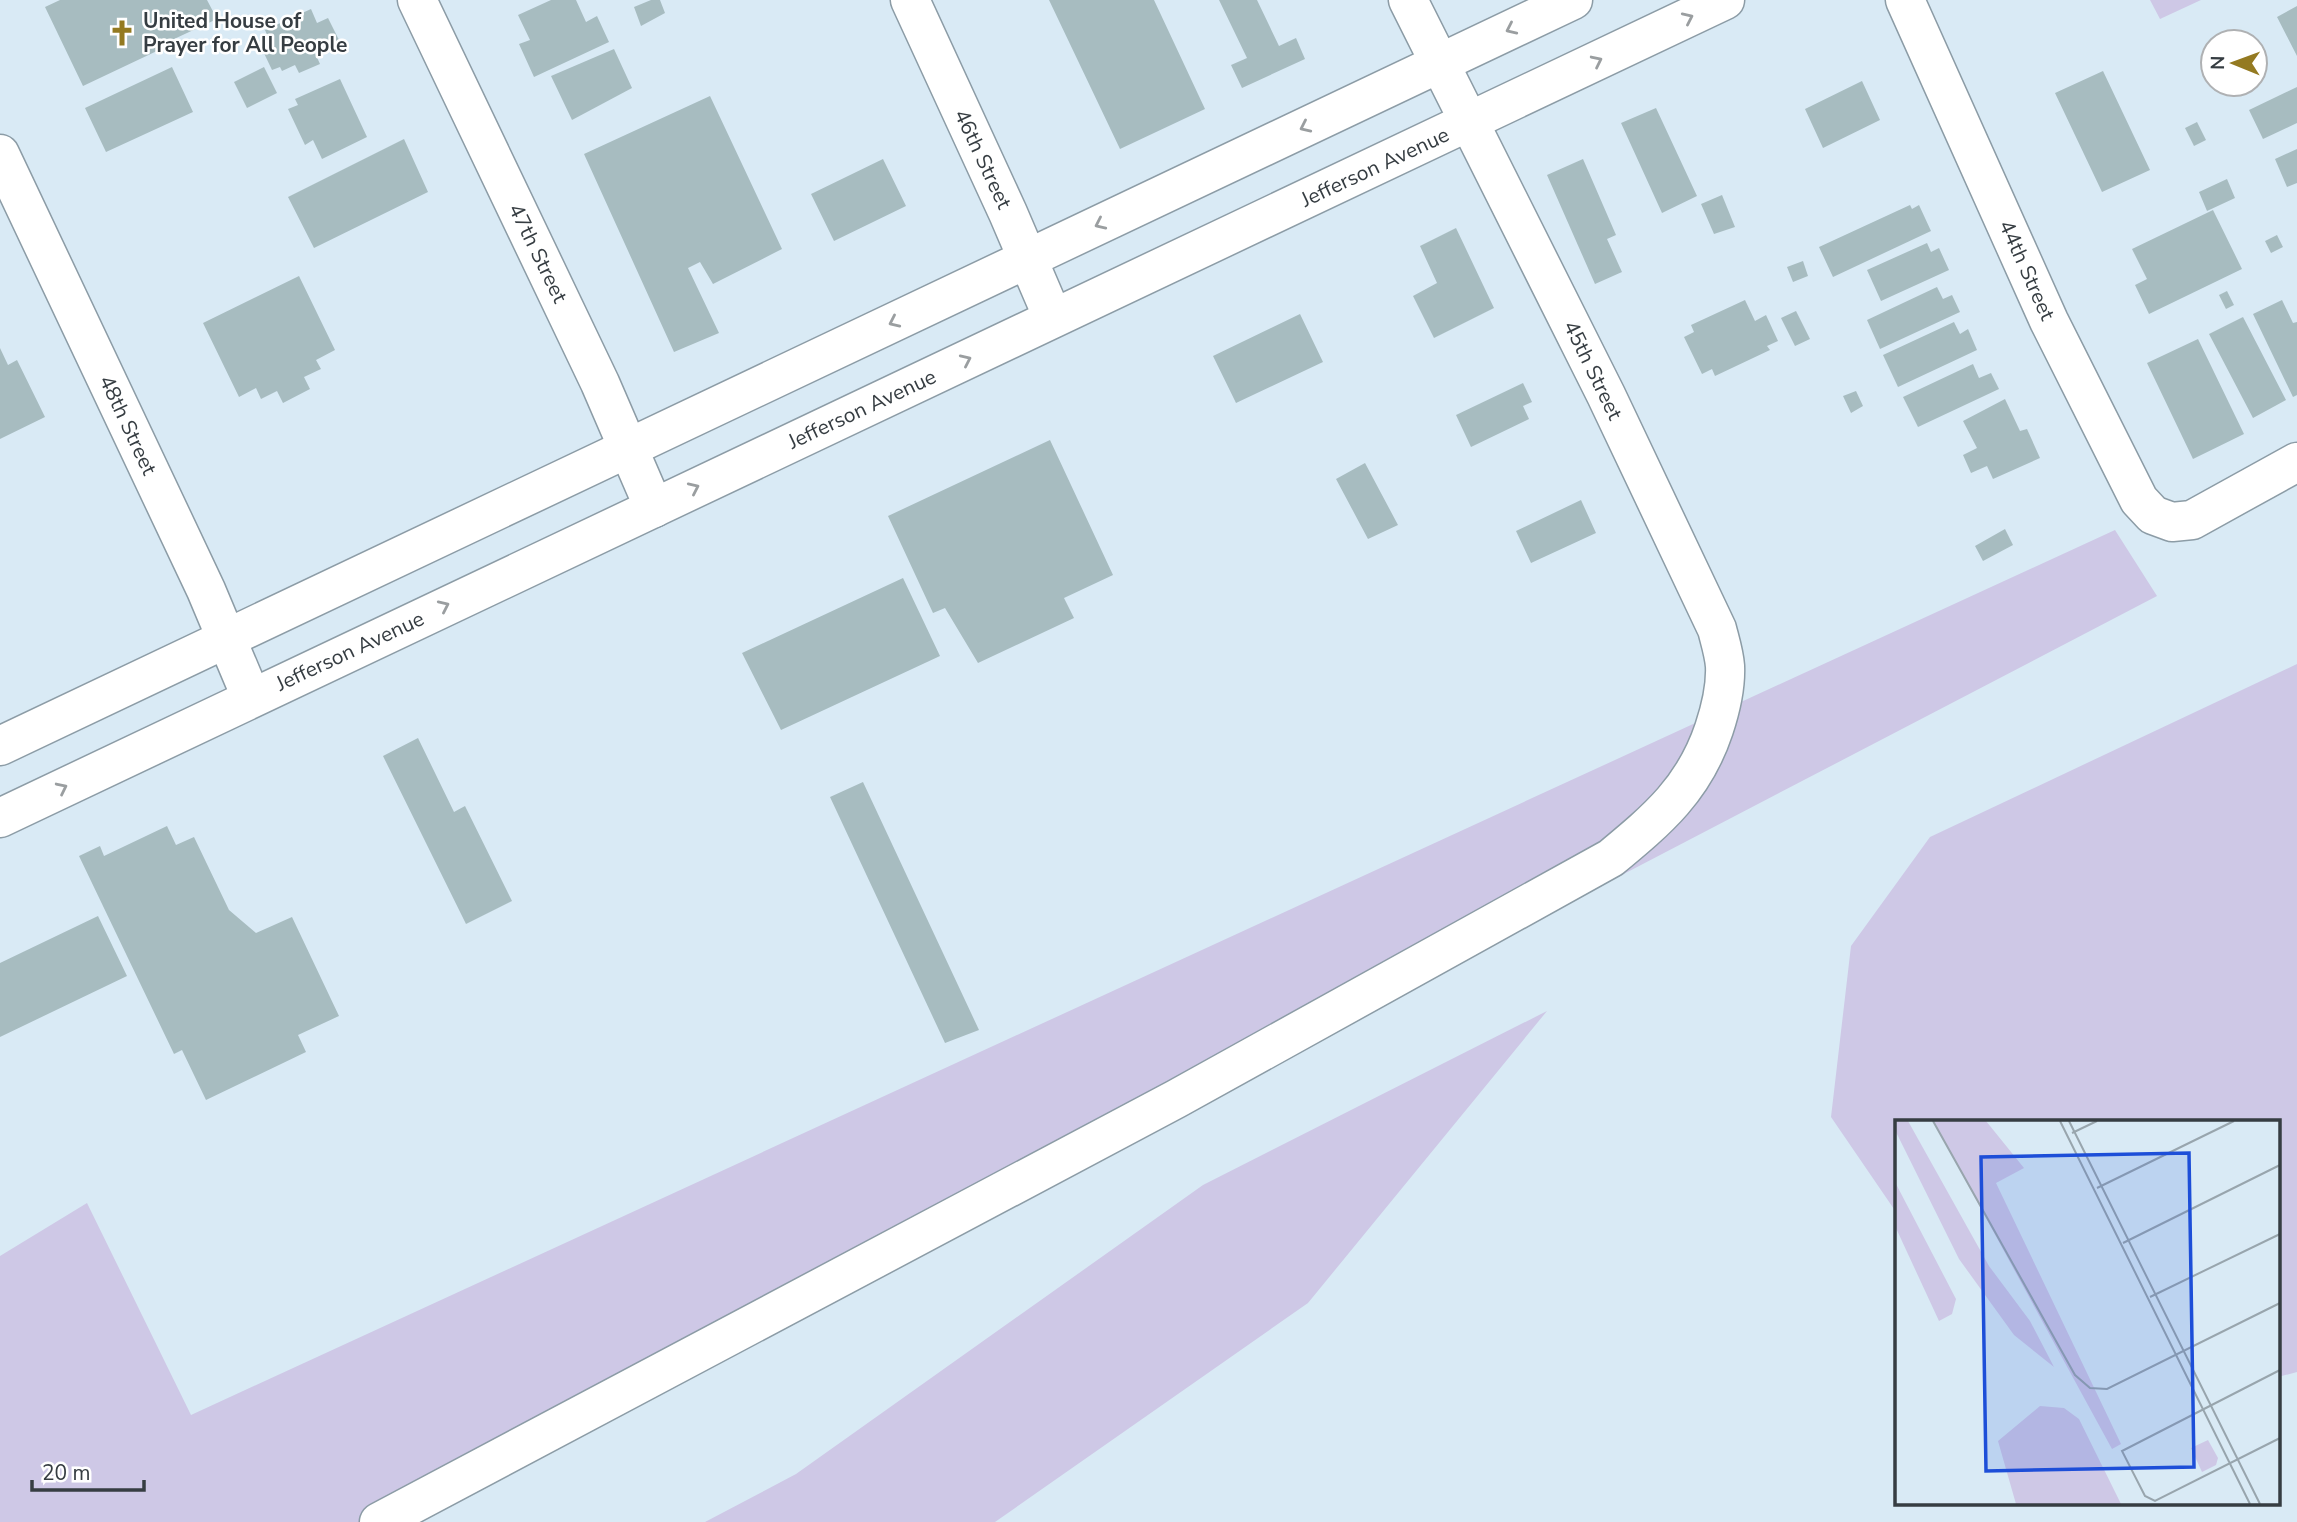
<svg xmlns="http://www.w3.org/2000/svg" width="2297" height="1522" font-family="'Nunito Sans',sans-serif">
<style>
.green{fill:#cec8e6}
.building{fill:#a7bcc0}
.lines{fill:none;stroke-linecap:round;stroke-linejoin:round}
.minor-casing{stroke:#8c9ca6;stroke-width:41}
.major-casing{stroke:#8c9ca6;stroke-width:41}
.minor{stroke:#fff;stroke-width:38}
.major{stroke:#fff;stroke-width:38}
.oneway{stroke:#9a9ea0}
.labels{text-anchor:middle;stroke-width:5;stroke-linejoin:round;paint-order:stroke}
.poi-label{font-size:21px;font-weight:bold;fill:#363d42;stroke:#fff;text-anchor:start}
.street-label{font-size:21px;fill:#363d42;stroke:#fff}
.inset-road{fill:none;stroke:#98a5ad;stroke-width:2}
.view{fill:#1d4ed8;fill-opacity:0.15;stroke:#1d4ed8;stroke-width:3.5}
.inset-edge{fill:none;stroke:#363d42;stroke-width:3.5}
</style>
<rect width="100%" height="100%" fill="#d9eaf5"/>
<path class="green" d="M2150 0H2201L2160 19Z
M2115 530 2157 596 381 1522H0V1256L87 1203 191 1415Z
M2297 664V1372L2278 1377V1121H1896V1212L1831 1117 1851 946 1930 837Z
M1547 1011 1308 1303 995 1522H705L796 1474 1203 1185Z"/>
<path class="building" d="M60 0H207L217 19 157 47 159 50 83 86 45 7Z
M551 0H576L586 22 597 16 609 42 534 77 519 44 530 40 518 15Z
M651 0H660L665 13 641 26 634 7Z
M1049 0H1154L1205 109 1120 149Z
M1219 0H1257L1279 46 1296 38 1305 59 1242 88 1231 65 1247 58Z
M2297 6V56L2277 17Z
M311 9 317 23 328 18 340 42 315 53 320 64 299 73 295 65 282 71 280 67 272 70 262 49 271 44 265 30Z
M614 49 632 88 572 120 551 76Z
M172 67 193 112 106 152 85 108Z
M264 67 277 93 247 108 234 82Z
M2103 71 2150 170 2102 192 2055 93Z
M340 79 367 137 322 159 313 140 305 145 288 109 298 105 295 99Z
M1862 81 1880 120 1823 148 1805 109Z
M2297 87V123L2263 139 2249 110Z
M710 96 782 249 713 284 700 262 688 268 719 333 674 352 584 154Z
M1656 108 1697 196 1662 213 1621 123Z
M2197 122 2206 140 2194 146 2185 128Z
M404 139 428 192 314 248 288 197Z
M2297 149V183L2287 187 2275 159Z
M883 159 906 206 834 241 811 194Z
M1583 159 1616 235 1607 239 1622 272 1595 284 1547 175Z
M2227 179 2235 198 2207 211 2199 192Z
M1722 195 1735 227 1714 234 1701 204Z
M1910 205 1912 209 1919 205 1931 231 1833 277 1819 247Z
M2213 210 2242 269 2149 314 2135 285 2147 279 2132 249Z
M1456 228 1494 308 1434 338 1413 296 1437 283 1420 246Z
M2277 235 2283 247 2271 253 2265 241Z
M1927 243 1931 252 1939 248 1949 270 1881 301 1867 270Z
M1803 261 1808 276 1793 282 1787 267Z
M299 276 335 350 316 360 321 369 304 377 310 389 283 403 277 391 261 399 256 388 239 397 203 323Z
M1937 287 1943 299 1952 295 1960 312 1880 349 1867 320Z
M2227 291 2234 305 2226 309 2219 295Z
M1745 300 1755 321 1766 315 1778 341 1767 346 1770 350 1715 376 1712 369 1702 374 1684 337 1694 332 1691 325Z
M2282 300 2293 323 2297 322V395L2293 397 2253 314Z
M1796 311 1810 339 1795 346 1781 318Z
M1300 314 1323 362 1236 403 1213 356Z
M2243 317 2286 400 2253 418 2209 334Z
M1954 322 1960 334 1968 329 1977 350 1898 387 1883 355Z
M2198 339 2244 434 2193 459 2147 363Z
M0 348 8 365 17 360 45 417 0 439Z
M1973 364 1979 378 1991 373 1999 389 1918 427 1903 397Z
M1523 383 1532 402 1523 406 1529 419 1471 447 1456 415Z
M1856 391 1863 406 1851 413 1843 396Z
M2005 399 2020 431 2027 429 2040 458 1993 479 1987 466 1971 473 1963 455 1977 448 1963 421Z
M1050 440 1113 575 1064 598 1074 618 978 663 945 608 933 613 888 516Z
M1365 463 1398 525 1368 539 1336 479Z
M1581 500 1596 533 1531 563 1516 531Z
M2005 529 2013 545 1983 561 1975 546Z
M903 578 940 656 781 730 742 653Z
M418 738 454 812 465 806 512 901 466 924 383 756Z
M863 782 979 1030 945 1043 830 797Z
M167 826 176 845 194 837 229 910 256 933 292 917 339 1016 298 1035 306 1052 206 1100 182 1050 174 1054 79 856 100 846 104 856Z
M98 916 127 976 0 1037V963Z"/>
<g class="lines">
<g class="minor-casing">
<path id="minor" d="M417 0 600 383 654 508
M910 0 1008 213 1053 318
M1905 0 2049 321 2139 500 2153 515 2172 522 2192 520 2297 462
M0 154 206 590 251 697
M379 1522 1176 1099 1611 858C1658 819 1694 789 1714 729 1721 708 1726 688 1725 666 1724 653 1720 641 1717 629L1606 395 1408 0"/>
</g>
<g class="major-casing">
<path id="major" d="M0 746 1573 0
M0 818 1725 0"/>
</g>
<use href="#minor" class="minor"/>
<use href="#major" class="major"/>
</g>
<defs><path id="oneway-chevron" d="M-2-3.5L2.5 0L-2 3.5" fill="none" stroke-width="1.6" stroke-linecap="round" stroke-linejoin="round" transform="scale(1.75)"/></defs>
<g class="oneway">
<use href="#oneway-chevron" transform="translate(1688 18) rotate(-25)"/>
<use href="#oneway-chevron" transform="translate(1511 29) rotate(155)"/>
<use href="#oneway-chevron" transform="translate(1597 61) rotate(-26)"/>
<use href="#oneway-chevron" transform="translate(1305 127) rotate(155)"/>
<use href="#oneway-chevron" transform="translate(1100 224) rotate(155)"/>
<use href="#oneway-chevron" transform="translate(894 322) rotate(155)"/>
<use href="#oneway-chevron" transform="translate(966 360) rotate(-25)"/>
<use href="#oneway-chevron" transform="translate(694 488) rotate(-25)"/>
<use href="#oneway-chevron" transform="translate(444 606) rotate(-25)"/>
<use href="#oneway-chevron" transform="translate(62 788) rotate(-26)"/>
</g>
<defs>
<g id="church-bare" transform="scale(2.1)"><path d="M-1.2-6h2.4v3.5h3.3v2.4h-3.3V6h-2.4V-.1h-3.3v-2.4h3.3Z" fill="#947a21" stroke="#fff" stroke-width="2.5" paint-order="stroke"/></g>
</defs>
<g fill-rule="evenodd">
<use href="#church-bare" x="122" y="33"/>
</g>
<g class="labels">
<g class="poi-label">
<text x="143" y="28">United House of<tspan x="143" dy="24">Prayer for All People</tspan></text>
</g>
<g class="street-label">
<text transform="translate(983 159) rotate(65)" y="7">46th Street</text>
<text transform="translate(1375 167) rotate(-25)" y="7">Jefferson Avenue</text>
<text transform="translate(538 253) rotate(64)" y="7">47th Street</text>
<text transform="translate(2027 270) rotate(66)" y="7">44th Street</text>
<text transform="translate(1593 370) rotate(64)" y="7">45th Street</text>
<text transform="translate(862 409) rotate(-25)" y="7">Jefferson Avenue</text>
<text transform="translate(128 425) rotate(65)" y="7">48th Street</text>
<text transform="translate(350 651) rotate(-25)" y="7">Jefferson Avenue</text>
</g>
</g>
<g transform="translate(1895 1120)">
<rect width="385" height="385" fill="#d9eaf5"/>
<path d="M0 1H13L94 146 135 201 159 247 119 215 64 139 0 10ZM38 1H91L129 48 101 63 226 324 217 329ZM0 62 61 179 57 194 44 201 0 106ZM145 286 169 288 184 299 226 384H121L103 321ZM313 320 323 338 321 345 307 352 296 328Z" fill="#cec8e6"/>
<path class="inset-road" d="M38 1 180 255 195 268 212 269 385 183M165 1 355 384M174 1 365 384M177 13 202 1M202 68 339 1M228 123 385 45M255 177 385 114M385 250 227 331 250 376 260 381 385 318"/>
<path class="view" d="M294 33 299 347 91 351 86 37Z"/>
<rect width="385" height="385" class="inset-edge"/>
</g>
<g transform="translate(2234 63) rotate(271)"><circle r="33" fill="#ffffff" stroke="#afb1b3" stroke-width="2"/>
<path d="M0-5L12 26L0 18L-12 26Z" fill="#947a21"/>
<text y="-10" font-size="19" font-weight="bold" text-anchor="middle" fill="#363d42">N</text>
</g>
<path d="M32 1480v10h112v-10" fill="none" stroke="#363d42" stroke-width="3.5"/>
<text x="42" y="1480" font-size="21" fill="#363d42" stroke="#ffffff" stroke-width="5" paint-order="stroke">20 m</text>
</svg>
